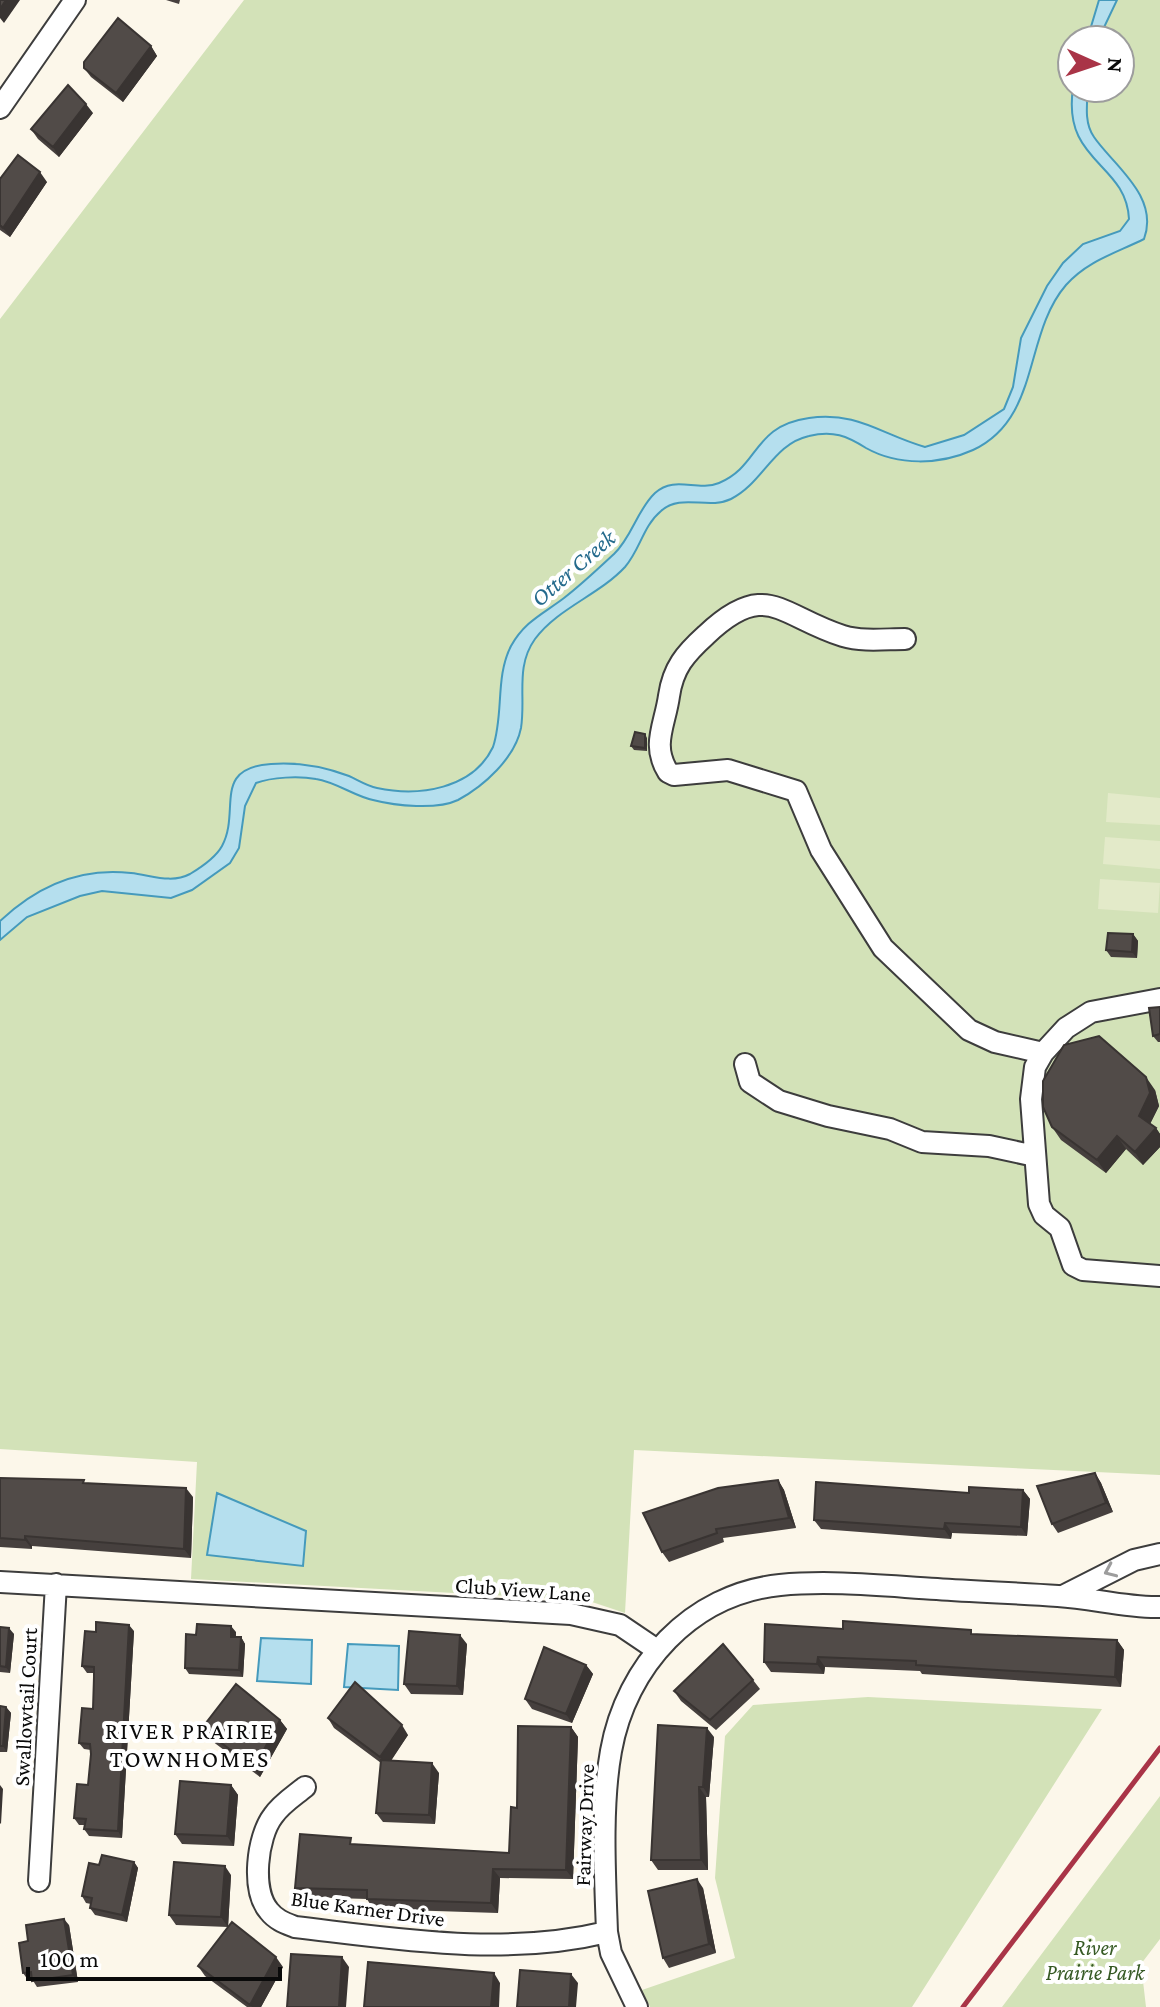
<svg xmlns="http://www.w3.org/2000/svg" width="1160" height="2007" font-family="'Crimson Pro',serif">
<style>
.green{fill:#d3e2b8;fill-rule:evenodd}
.pitch{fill:#e3eac9}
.water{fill:#b5dfee;stroke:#459abc;stroke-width:2}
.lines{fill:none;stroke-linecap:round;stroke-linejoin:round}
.minor-casing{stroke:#3d3d3d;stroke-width:24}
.minor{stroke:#fff;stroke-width:20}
.rail{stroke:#a93447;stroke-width:5}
.wall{fill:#46403e}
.shaded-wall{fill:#393432}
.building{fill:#514b48;stroke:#393432;stroke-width:2}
.oneway{stroke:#9d9d9d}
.labels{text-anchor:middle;stroke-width:8;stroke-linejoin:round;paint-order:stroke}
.street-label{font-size:22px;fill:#0a0a0a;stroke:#fff}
.park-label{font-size:22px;font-style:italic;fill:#355923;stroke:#fff}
.water-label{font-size:24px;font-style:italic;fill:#246a8c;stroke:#fff}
.neighbourhood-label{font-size:24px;letter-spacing:2px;fill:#0a0a0a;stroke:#fff}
</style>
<rect width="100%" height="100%" fill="#fcf7ea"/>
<path class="green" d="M244 0H1160V1475L634 1450 625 1613 586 1600 191 1579 197 1462 0 1449V319ZM1072 40H1120V88H1072Z
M868 1697 1102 1709 912 2007H650L642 1990 735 1958 715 1878 725 1736 753 1705Z
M1160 1796V1939L1141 1964 1146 2007H1002Z"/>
<path class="pitch" d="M1108 793 1160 798V825L1106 822Z
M1105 837 1160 841V869L1103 864Z
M1100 879 1160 883 1158 913 1098 909Z"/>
<path class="water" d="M1099 0H1117L1098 40H1087Z
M1073 88H1088C1087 104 1084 123 1094 137 1112 164 1160 196 1144 239 1116 253 1087 261 1066 285 1023 335 1041 418 973 450 940 465 898 466 866 448 847 436 833 430 809 436 773 444 763 483 731 499 708 510 681 493 661 511 643 526 640 550 625 567 599 595 558 608 535 639 515 667 526 697 521 728 515 758 484 786 458 800 437 810 396 806 373 800 354 796 336 782 316 779 299 776 272 777 256 783L245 806 239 848 230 863 192 890 171 898 102 891 80 896 27 917 0 940V921C37 886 80 867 131 873 151 875 171 884 190 874 200 868 216 857 222 846 241 811 211 768 271 764 297 762 325 767 349 776 358 780 367 786 377 788 419 797 473 789 493 747 504 714 495 677 511 646 525 621 543 614 564 598 581 585 599 568 614 554 632 537 637 510 655 493 675 475 697 492 719 483 760 466 752 426 809 418 857 411 882 435 925 447L964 435 1004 409 1013 387 1021 338 1047 286 1063 263 1083 244 1120 231 1129 219C1126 162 1062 163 1073 88Z
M217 1493 306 1531 303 1566 207 1555Z
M261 1638 312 1640 311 1684 257 1681Z
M348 1644 399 1646 398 1690 344 1687Z"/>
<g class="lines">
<g class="minor-casing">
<path id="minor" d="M0 108 75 0
M905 639C885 639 863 642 843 636 780 616 766 578 706 635 685 654 673 668 669 696 665 725 651 745 668 772L674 775 728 770 796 791 821 850 883 948 969 1030 995 1042 1043 1053
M1160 999 1091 1012 1066 1028 1043 1053 1035 1067 1031 1099 1039 1204 1044 1215 1060 1228 1073 1265 1083 1270 1160 1276
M745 1064 750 1082 779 1101 828 1116 890 1129 922 1142 989 1146 1035 1156
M0 1582 571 1614 620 1625 657 1650
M1063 1596 1134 1560 1160 1554
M305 1787C294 1796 281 1804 273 1816 257 1837 251 1890 269 1911 276 1920 285 1923 295 1927 398 1939 504 1957 607 1932
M39 1881 56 1584
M637 2007 611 1953 607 1932C605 1876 601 1806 611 1751 626 1666 691 1594 780 1585 831 1580 886 1586 937 1589 977 1592 1018 1593 1058 1596 1093 1598 1125 1608 1160 1607"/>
</g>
<use href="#minor" class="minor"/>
<path class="rail" d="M963 2007 1160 1748"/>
</g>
<path class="wall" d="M166 0H180L179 4Z
M151 46 157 56 123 102 91 77 84 68Z
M93 113 59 157 38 139 31 129Z
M0 179 47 182 10 237 0 230Z
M647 738V751L634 750 631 746Z
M1133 934 1138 941 1137 958 1111 957 1106 950Z
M1160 1007V1042H1158L1153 1036Z
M1155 1090 1159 1106 1150 1124 1156 1128 1160 1134V1147L1143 1165 1126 1149 1106 1173 1061 1140 1052 1127Z
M1095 1473 1101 1483 1113 1512 1058 1533 1052 1524Z
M0 1478 86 1484 193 1497 191 1558 32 1546V1549L0 1547Z
M778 1480 784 1490 796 1528 723 1538 724 1542 669 1562 662 1552Z
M1023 1490 1030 1499 1027 1536 952 1533 951 1539 821 1529 814 1520 969 1493Z
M0 1627 14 1634 10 1673 0 1672Z
M134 1631 122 1838 89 1836 84 1829 85 1825H79L74 1818 88 1785 91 1754V1750L84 1749 79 1743 93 1709 94 1673H87L82 1666 96 1632Z
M236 1632V1637H241L245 1644 243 1677 189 1674 185 1668 196 1635Z
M974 1634 1117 1640 1124 1650 1121 1687 922 1674 920 1671 825 1667 824 1674 771 1672 764 1662Z
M467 1644 463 1695 411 1694 404 1684Z
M586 1665 593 1674 572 1723 532 1709 525 1699Z
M753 1680 760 1689 716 1730 681 1701 674 1691Z
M0 1706 6 1707 11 1713 7 1752H0Z
M328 1718 408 1735 391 1760 439 1773 435 1824 383 1822 376 1813 381 1763 334 1728Z
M280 1720 287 1729 260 1777 208 1738 202 1728Z
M571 1727 578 1737 573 1879 500 1878 498 1913 373 1909 367 1899 302 1897 295 1888 355 1845 509 1853 517 1808Z
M714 1737 709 1797H706L708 1870H658L651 1860Z
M231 1785 238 1795 234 1846 182 1844 175 1834Z
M134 1862 138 1868 127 1922 95 1915 90 1908 91 1904 86 1903 82 1896 99 1865Z
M231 1875 228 1927 176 1925 169 1915Z
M703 1888 716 1953 669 1968 663 1958Z
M69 1925 78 1982 37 1987 32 1979 28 1980 23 1973 28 1941Z
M198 1966 283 1967 261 2007H247L205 1976Z"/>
<path class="shaded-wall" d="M6 0H20L4 23 0 18V9Z
M151 46 157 56 123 102 116 93Z
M86 104 93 113 59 157 53 147Z
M40 172 47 182 10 237 3 228Z
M645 734 647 738V751L645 748Z
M1133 934 1138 941 1137 958 1132 952Z
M1146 1077 1155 1090 1159 1106 1148 1128 1139 1116Z
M1156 1128 1160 1134V1147L1143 1165 1135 1152Z
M1117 1136 1126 1149 1106 1173 1097 1160Z
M1095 1473 1101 1483 1113 1512 1106 1503Z
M778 1480 784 1490 796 1528 789 1518Z
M186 1488 193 1497 191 1558 184 1549Z
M1023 1490 1030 1499 1027 1536 1021 1527Z
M945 1523 952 1533 951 1539 944 1529Z
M25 1536 32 1546V1549L25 1540Z
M129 1625 134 1631 122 1838 118 1831Z
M231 1626 236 1632 235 1643 231 1637Z
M9 1628 14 1634 10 1673 6 1667Z
M460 1635 467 1644 463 1695 457 1686Z
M241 1637 245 1644 243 1677 239 1670Z
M1117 1640 1124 1650 1121 1687 1115 1677Z
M818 1657 825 1667 824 1674 817 1664Z
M586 1665 593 1674 572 1723 566 1714Z
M6 1707 11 1713 7 1752 3 1746Z
M280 1720 287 1729 260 1777 254 1768Z
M402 1725 408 1735 387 1767 380 1757Z
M571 1727 578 1737 573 1879 566 1870Z
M707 1728 714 1737 709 1797 703 1787Z
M432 1763 439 1773 435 1824 429 1815Z
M0 1785 3 1789 1 1824 0 1823Z
M231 1785 238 1795 234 1846 227 1836Z
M699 1787 706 1797 708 1870 701 1860Z
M134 1862 138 1868 127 1922 122 1915Z
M225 1866 231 1875 228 1927 221 1917Z
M493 1869 500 1878 498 1913 491 1903Z
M697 1879 703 1888 716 1953 709 1944Z
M64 1919 69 1925 78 1982 73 1975Z
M276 1957 283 1967 261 2007H252L250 2005Z
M342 1957 349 1967 346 2007H339Z
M494 1973 500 1983 499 2007H491Z
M571 1974 578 1983 576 2007H569Z"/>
<path class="building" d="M0 0H6L0 9Z
M118 18 151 46 116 93 84 68V62Z
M68 85 86 104 53 147 31 129Z
M18 155 40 172 3 228 0 225V179Z
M635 732 645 734V748L631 746Z
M1108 933 1133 934 1132 952 1106 950Z
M1160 1007V1034L1153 1036 1149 1008Z
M1099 1036 1146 1077 1150 1093 1139 1116 1156 1128 1135 1152 1117 1136 1097 1160 1052 1127 1043 1107V1081L1064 1045Z
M1095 1473 1106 1503 1052 1524 1037 1486Z
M0 1478 84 1480 83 1483 186 1488 184 1549 25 1536V1540L0 1538Z
M778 1480 789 1518 716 1529 717 1533 662 1552 643 1513 718 1488Z
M816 1482 969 1493V1487L1023 1490 1021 1527 945 1523 944 1529 814 1520Z
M843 1621 971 1630V1634L1117 1640 1115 1677 916 1665V1661L818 1657 817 1664 764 1662 765 1624 843 1629Z
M96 1622 129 1625 118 1831 84 1829 86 1819 74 1818 77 1784 88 1785 91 1754 90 1744 79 1743 82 1708 93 1709 94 1677V1667L82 1666 85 1631 96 1632Z
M197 1624 231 1626V1637H241L239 1670 185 1668 186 1634 196 1635Z
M0 1627 9 1628 6 1667 0 1666Z
M409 1631 460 1635 457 1686 404 1684Z
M723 1644 753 1680 710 1720 674 1691Z
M544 1647 586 1665 566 1714 525 1699Z
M355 1682 402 1725 380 1757 328 1718Z
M236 1684 280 1720 254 1768 202 1728Z
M0 1706 6 1707 3 1746H0Z
M658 1725 707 1728 703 1787H699L701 1860H651Z
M518 1726 571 1727 566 1870 493 1869 491 1903 367 1899V1890L295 1888 300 1834 351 1838 350 1844 509 1853 511 1807 517 1808Z
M381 1760 432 1763 429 1815 376 1813Z
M180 1781 231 1785 227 1836 175 1834Z
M102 1855 134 1862 122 1915 90 1908 92 1898 82 1896 89 1863 99 1865Z
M174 1862 225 1866 221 1917 169 1915Z
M697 1879 709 1944 663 1958 648 1891Z
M64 1919 73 1975 32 1981 31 1972 23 1973 19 1943 28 1941 26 1925Z
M232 1922 276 1957 250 2005 198 1966Z
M291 1954 342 1957 339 2007H287Z
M368 1962 494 1973 491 2007H364Z
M520 1970 571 1974 569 2007H517Z"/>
<defs><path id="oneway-chevron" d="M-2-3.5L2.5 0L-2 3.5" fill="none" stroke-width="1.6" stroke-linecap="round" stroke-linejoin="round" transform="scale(2)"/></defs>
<use class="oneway" href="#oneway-chevron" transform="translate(1110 1571) rotate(156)"/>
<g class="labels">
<g class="street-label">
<text transform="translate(523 1589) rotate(4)" y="8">Club View Lane</text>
<text transform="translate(25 1707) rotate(-87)" y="8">Swallowtail Court</text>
<text transform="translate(584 1825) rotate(-88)" y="8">Fairway Drive</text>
<text transform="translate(368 1908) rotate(8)" y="8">Blue Karner Drive</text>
</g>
<g class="park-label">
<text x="1095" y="1955">River<tspan x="1095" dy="25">Prairie Park</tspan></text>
</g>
<g class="water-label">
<text transform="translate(573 568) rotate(-41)" y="8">Otter Creek</text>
</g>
<g class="neighbourhood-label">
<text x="190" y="1739">RIVER PRAIRIE<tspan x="190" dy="28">TOWNHOMES</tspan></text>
</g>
</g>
<g transform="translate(1096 64) rotate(93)"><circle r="38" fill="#ffffff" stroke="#9d9d9d" stroke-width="2"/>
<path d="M0-6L14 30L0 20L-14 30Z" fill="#a93447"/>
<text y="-12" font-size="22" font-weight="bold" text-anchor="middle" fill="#0a0a0a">N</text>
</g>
<path d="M28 1967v12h252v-12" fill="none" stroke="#0a0a0a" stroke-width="4"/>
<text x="40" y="1967" font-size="24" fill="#0a0a0a" stroke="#ffffff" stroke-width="6" paint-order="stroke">100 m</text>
</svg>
